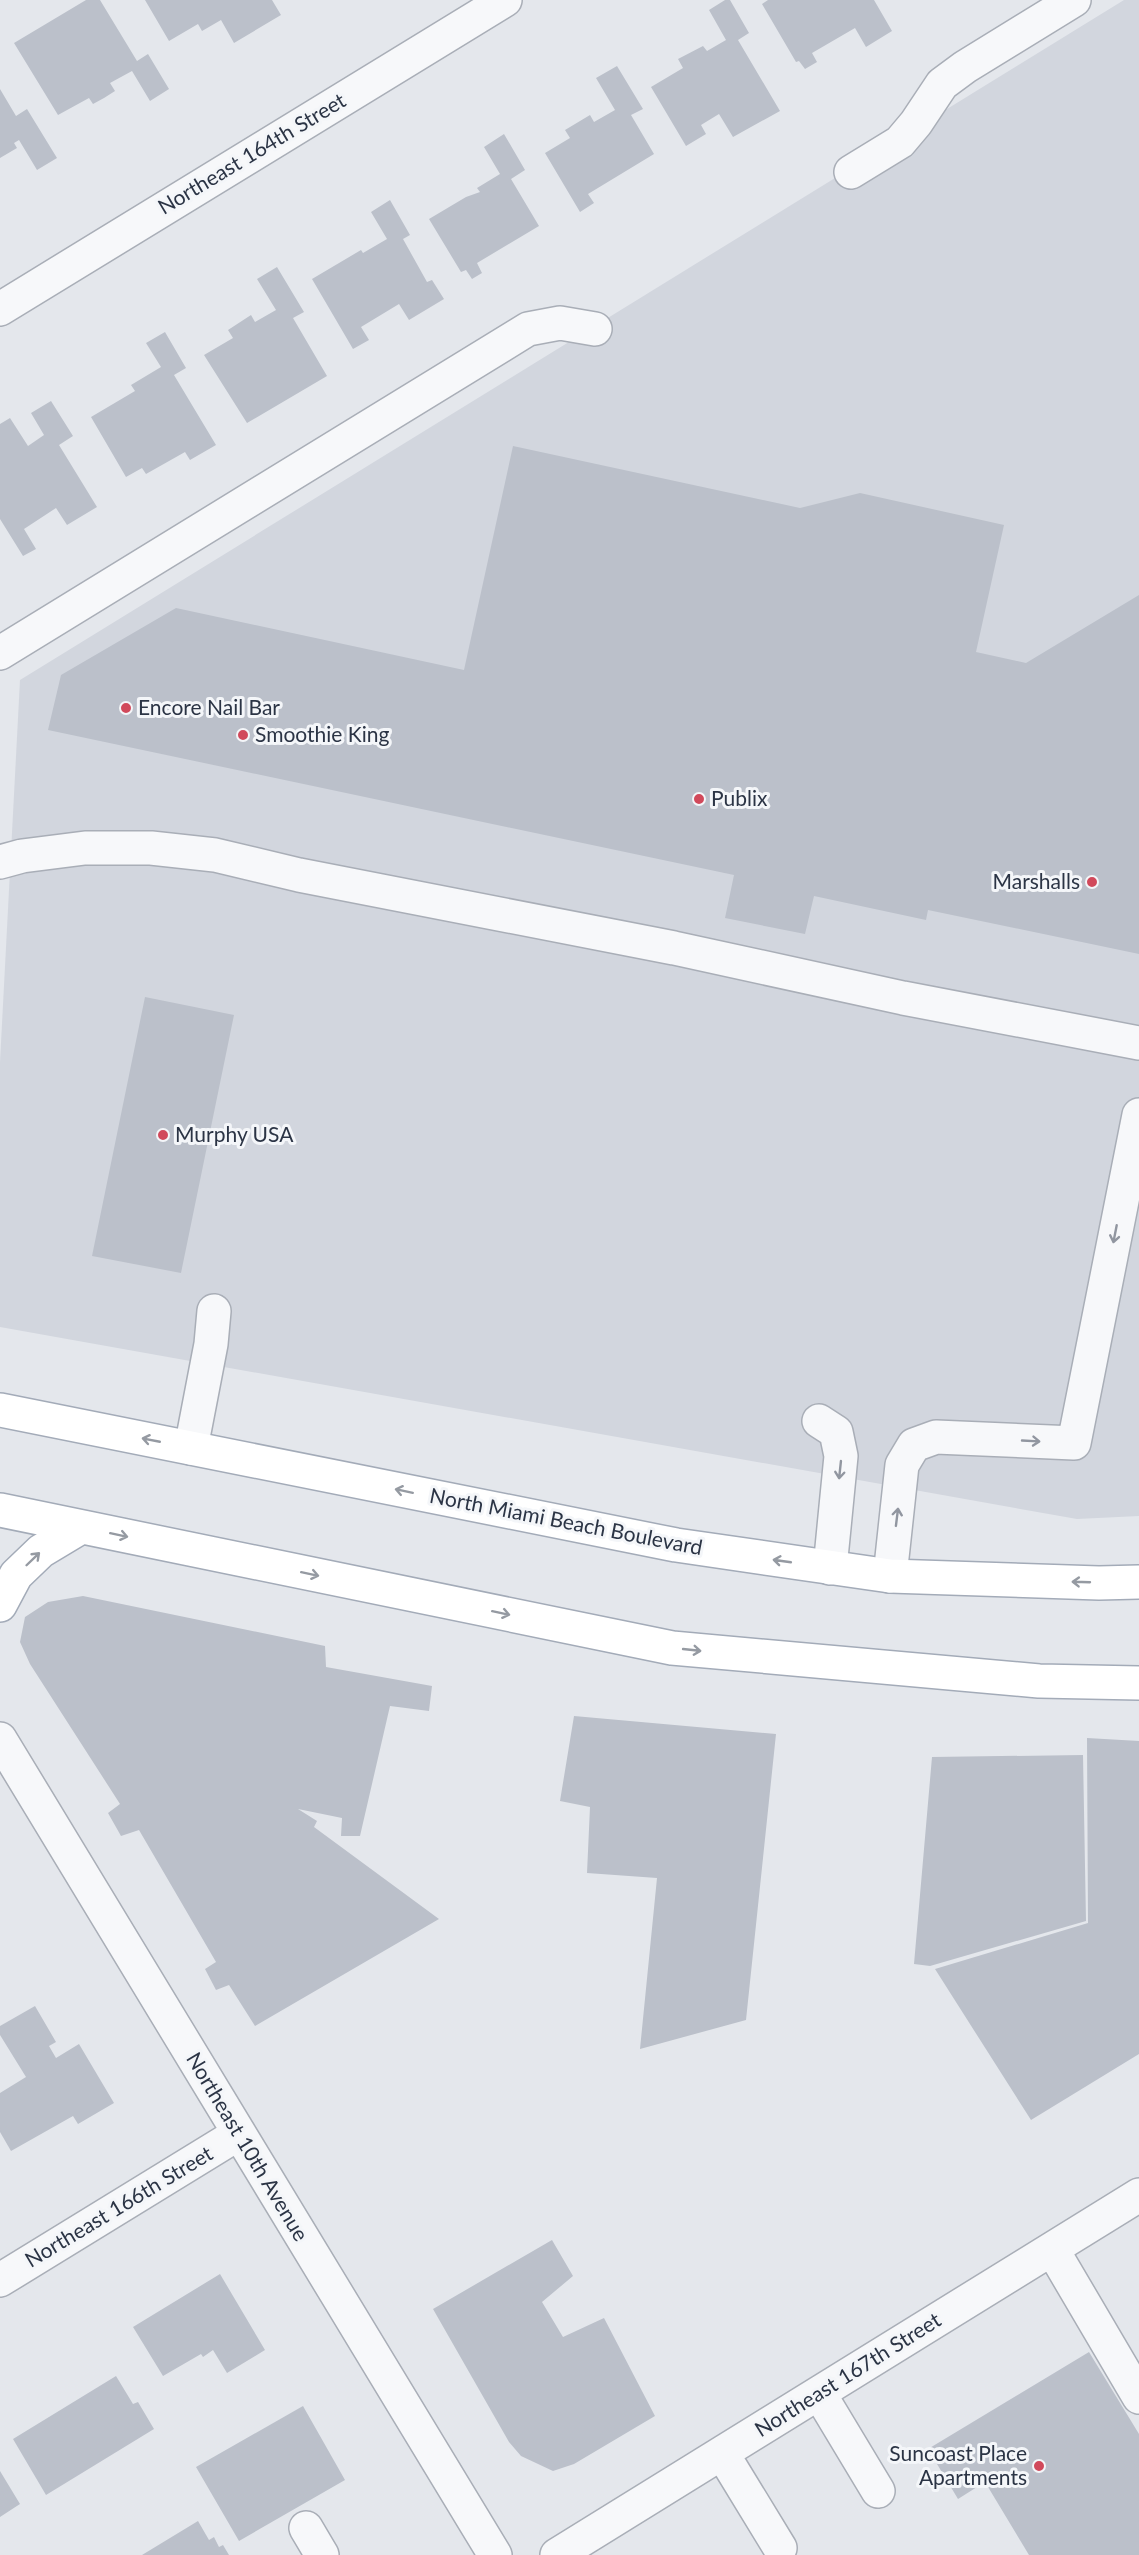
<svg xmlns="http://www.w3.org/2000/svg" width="1139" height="2555" font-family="Lato,sans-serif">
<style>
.built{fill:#d2d6de}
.building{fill:#bbc0ca}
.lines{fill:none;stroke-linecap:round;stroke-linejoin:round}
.minor-casing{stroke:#a9aeb7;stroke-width:36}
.major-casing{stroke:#a3abb8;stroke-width:36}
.minor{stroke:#f7f8fa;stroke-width:33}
.major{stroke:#fff;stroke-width:33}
.oneway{stroke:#9196a0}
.oneway2{stroke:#959aa2}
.poi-dot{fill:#d1495b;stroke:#f4f6f9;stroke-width:2}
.labels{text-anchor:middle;stroke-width:6;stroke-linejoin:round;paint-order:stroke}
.street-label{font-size:21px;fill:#2b3445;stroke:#f4f6f9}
.poi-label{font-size:21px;fill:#2b3445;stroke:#f4f6f9;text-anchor:start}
</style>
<rect width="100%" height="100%" fill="#e4e7ec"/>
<path class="built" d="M1124 0H1139V1516L1077 1519 0 1327V1062L20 680Z"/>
<path class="building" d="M86 0H100L137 61 148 54 169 89 150 101 132 71 110 83 115 91 104 98 93 104 89 98 58 115 14 43Z
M145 0H272L281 15 234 43 221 20 202 31 198 24 169 41Z
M725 0H730L749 33 738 40 780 111 733 137 719 114 701 125 706 134 686 146 651 87 683 68 678 59 703 46 707 51 726 40 709 10Z
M768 0H874L892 31 866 47 855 28 812 53 817 62 805 69 799 61 796 62 762 4Z
M617 66 643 109 631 115 654 154 588 194 594 203 580 212 545 153 570 138 565 130 590 115 594 122 615 110 596 78Z
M0 89 16 116 27 109 57 158 37 170 19 140 14 143 17 148 0 158Z
M504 134 525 170 511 179 539 226 477 263 482 273 472 279 466 270 461 272 429 219 466 197 480 192 477 188 500 174 484 147Z
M390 200 410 235 403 239 427 282 432 280 444 299 409 320 399 304 361 327 369 340 353 349 312 279 361 250 363 253 387 239 371 212Z
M277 267 304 312 293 318 327 376 247 423 204 355 233 338 228 330 251 315 255 322 276 310 257 279Z
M165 332 186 368 174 375 216 445 190 460 185 452 146 474 142 468 126 477 91 417 135 391 131 385 161 367 146 343Z
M51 401 73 436 59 445 97 507 67 525 56 508 24 529 36 549 23 556 0 519V424L10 418 28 446 44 435 31 413Z
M513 446 800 508 860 493 1004 525 976 652 1026 663 1139 595V954L928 910 926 920 814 896 805 934 725 918 734 875 48 730 61 675 176 608 464 670Z
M145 997 234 1015 181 1273 92 1256Z
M83 1596 325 1646 326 1667 432 1686 429 1711 390 1706 360 1836H341L342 1818 298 1809 317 1821 314 1827 439 1919 255 2026 229 1985 216 1990 205 1969 216 1962 139 1830 121 1836 108 1813 120 1804 30 1664 20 1642 25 1617 48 1602Z
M574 1716 776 1734 746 2020 640 2049 657 1878 587 1873 590 1807 560 1801Z
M1087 1738 1139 1741V2054L1031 2120 935 1969 1088 1923Z
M1083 1755 1086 1921 930 1966 914 1964 932 1757Z
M35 2006 56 2042 49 2046 56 2058 79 2044 114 2103 78 2124 73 2116 11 2151 0 2132V2093L26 2077 0 2035V2026Z
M552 2240 573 2276 542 2302 563 2337 604 2318 655 2416 574 2464 553 2471 521 2456 509 2442 433 2309Z
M220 2274 265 2350 227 2373 213 2350 203 2357 201 2354 163 2376 133 2327Z
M1089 2352 1139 2434V2555H1029L985 2482 958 2499 928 2449Z
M116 2376 133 2404 138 2402 154 2429 46 2495 13 2439Z
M303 2406 345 2480 239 2541 196 2467Z
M0 2471 20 2504 0 2517Z
M198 2521 209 2540 214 2537 219 2547 223 2545 229 2555H142Z"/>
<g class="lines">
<g class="minor-casing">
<path id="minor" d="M851 172 900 142 916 123 942 84 965 67 1074 0
M0 309 505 0
M0 653 528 329 560 323 595 329
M0 862 22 856 85 848H151L215 855 299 875 674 948 903 998 1139 1043
M819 1421 836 1432 841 1456 830 1568
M191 1448 211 1344 214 1311
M890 1576 902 1465 914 1445 936 1437 1074 1443 1139 1115
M0 1739 495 2555
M1052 2249 1139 2397
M0 2280 238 2134
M819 2393 878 2491
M722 2453 780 2548
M306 2528 322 2555
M557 2555 1139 2195"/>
</g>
<g class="major-casing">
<path id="major" d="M0 1410 676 1545 890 1576 1099 1583 1139 1582
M0 1510 672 1648 1039 1681 1139 1683
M0 1605 16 1575 41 1551 81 1527"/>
</g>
<use href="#minor" class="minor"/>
<use href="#major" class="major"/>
</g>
<defs><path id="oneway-shaft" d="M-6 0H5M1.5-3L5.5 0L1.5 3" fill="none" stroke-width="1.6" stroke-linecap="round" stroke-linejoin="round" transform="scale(1.5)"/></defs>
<g class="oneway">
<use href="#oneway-shaft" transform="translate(1115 1234) rotate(101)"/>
<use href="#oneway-shaft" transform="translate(1031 1441) rotate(3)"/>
<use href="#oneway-shaft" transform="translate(840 1470) rotate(96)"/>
<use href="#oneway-shaft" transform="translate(897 1517) rotate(-83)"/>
</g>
<g class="oneway2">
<use href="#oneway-shaft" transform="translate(151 1440) rotate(-169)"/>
<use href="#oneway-shaft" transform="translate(404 1491) rotate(-168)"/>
<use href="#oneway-shaft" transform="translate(119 1535) rotate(12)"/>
<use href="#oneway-shaft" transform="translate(33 1559) rotate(-44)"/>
<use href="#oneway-shaft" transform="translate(782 1561) rotate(-172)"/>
<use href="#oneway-shaft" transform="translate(310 1574) rotate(12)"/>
<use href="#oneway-shaft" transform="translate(1081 1582) rotate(-178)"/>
<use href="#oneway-shaft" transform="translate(501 1613) rotate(12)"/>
<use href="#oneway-shaft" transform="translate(692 1650) rotate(6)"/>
</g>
<g class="poi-dot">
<circle cx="126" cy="708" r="6"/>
<circle cx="243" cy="735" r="6"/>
<circle cx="699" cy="799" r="6"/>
<circle cx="1092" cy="882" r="6"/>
<circle cx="163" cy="1135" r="6"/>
<circle cx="1039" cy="2466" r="6"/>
</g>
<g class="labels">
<g class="street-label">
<text transform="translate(252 154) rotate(-31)" y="7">Northeast 164th Street</text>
<text transform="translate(566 1522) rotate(11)" y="7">North Miami Beach Boulevard</text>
<text transform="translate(247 2147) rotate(59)" y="7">Northeast 10th Avenue</text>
<text transform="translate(119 2207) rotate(-31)" y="7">Northeast 166th Street</text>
<text transform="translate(848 2375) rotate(-32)" y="7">Northeast 167th Street</text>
</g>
<g class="poi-label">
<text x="138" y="715">Encore Nail Bar</text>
<text x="255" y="742">Smoothie King</text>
<text x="711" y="806">Publix</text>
<text x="1080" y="889" text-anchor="end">Marshalls</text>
<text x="175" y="1142">Murphy USA</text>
<text x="1027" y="2461" text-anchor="end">Suncoast Place<tspan x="1027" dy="24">Apartments</tspan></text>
</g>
</g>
</svg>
